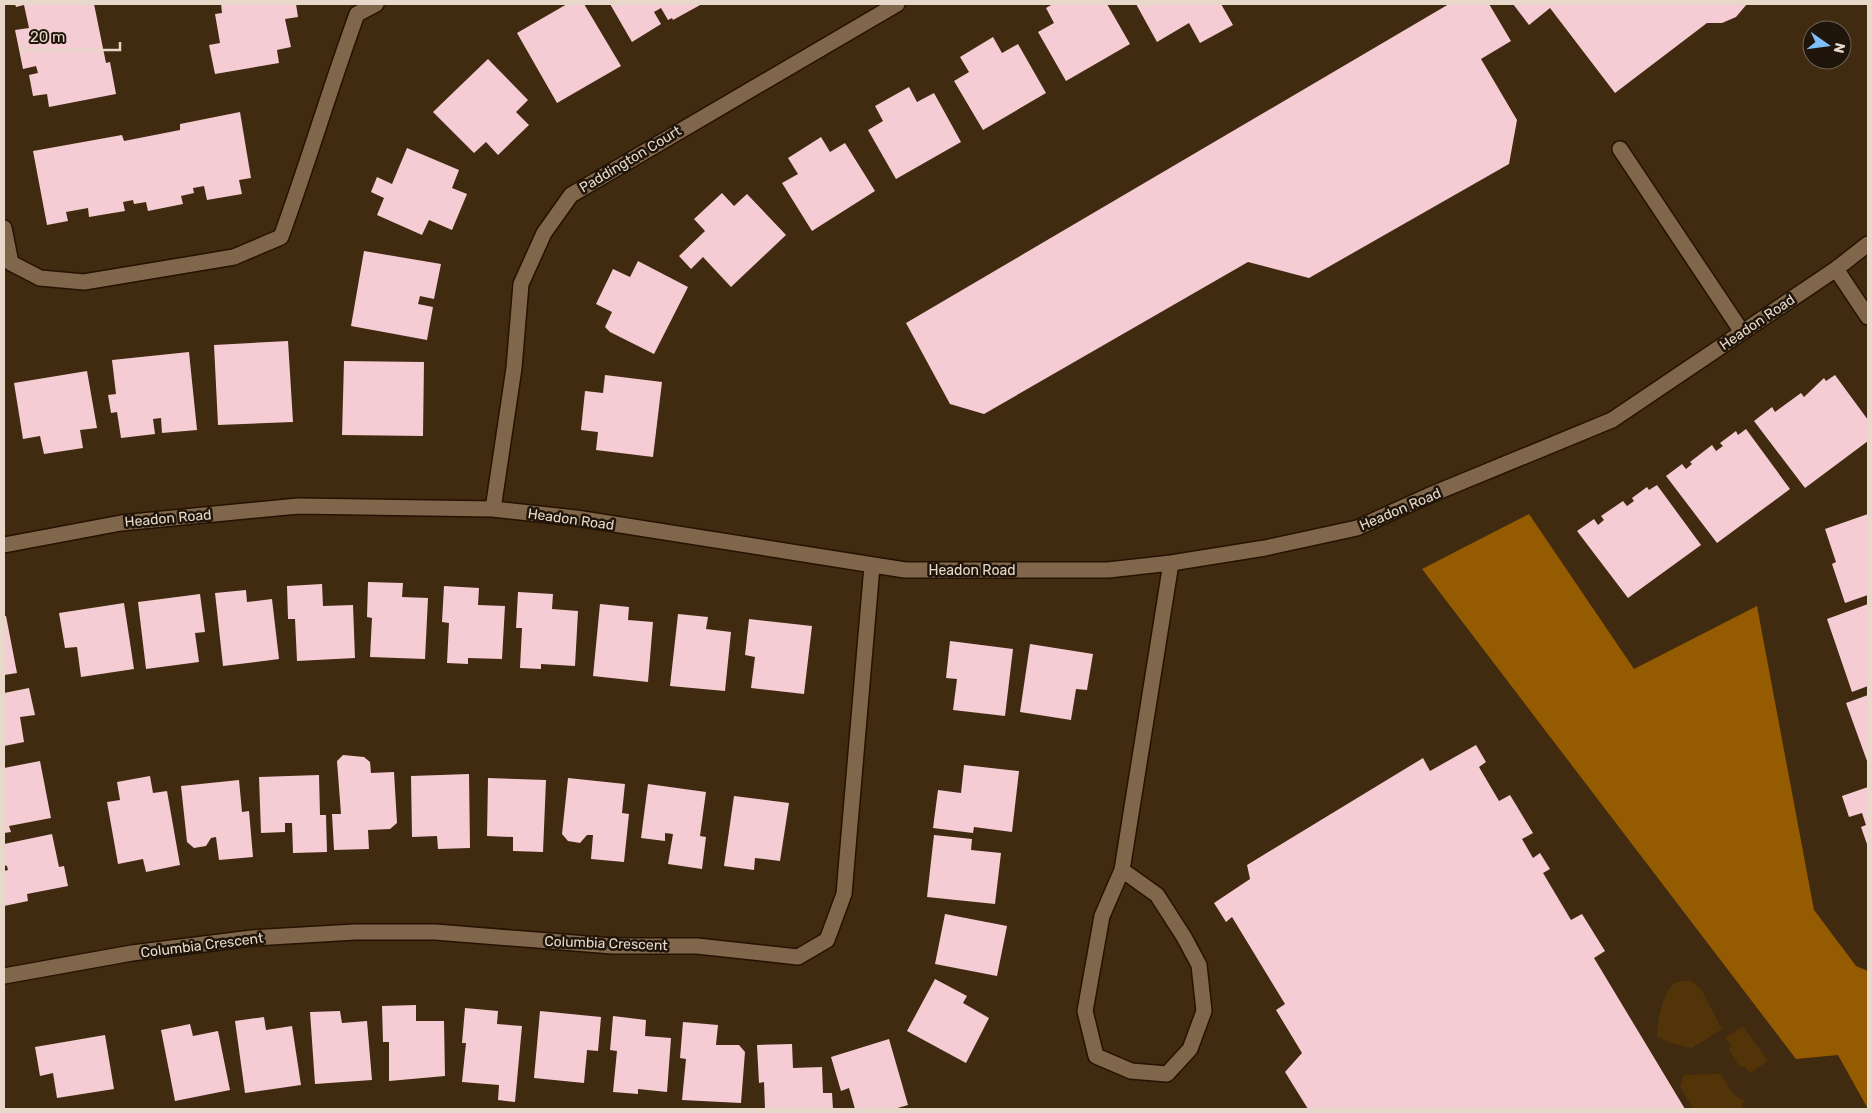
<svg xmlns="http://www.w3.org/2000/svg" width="1872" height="1113" font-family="Rubik,sans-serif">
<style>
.green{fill:#533308}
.forest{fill:#955b00}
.building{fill:#f5ccd3}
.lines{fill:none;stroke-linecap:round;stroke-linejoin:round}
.minor-casing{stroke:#261200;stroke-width:18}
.minor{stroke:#80674c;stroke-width:15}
.labels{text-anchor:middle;stroke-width:5;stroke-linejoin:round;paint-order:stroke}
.street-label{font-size:14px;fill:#e7d8ca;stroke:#1f150a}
</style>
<rect width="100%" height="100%" fill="#402a10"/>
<path class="green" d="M1689 980 1701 989 1722 1029 1692 1048 1671 1043 1657 1037C1657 1023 1663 988 1677 982 1680 981 1686 981 1689 980Z
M1743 1026 1768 1061 1750 1073 1745 1067 1739 1066 1729 1050 1731 1045 1725 1038Z
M1720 1074 1735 1096 1744 1100 1742 1109H1693L1680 1087 1684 1075Z"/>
<path class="forest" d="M1529 514 1634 669 1757 606 1814 910 1856 966 1868 971V1109L1838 1055 1796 1059 1422 569Z"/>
<path class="building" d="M15 4H94L106 63 110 62 116 94 49 107 47 94 33 96 29 75 38 73 36 66 23 69 15 30 29 28 24 5 16 7Z
M221 4H296L298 17 285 19 291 47 277 50 279 63 215 74 209 45 220 43 215 14 222 13Z
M567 4H584L621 66 557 103 517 33Z
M610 4H702L673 20 672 18 668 20 661 8 654 12 661 24 632 42Z
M1053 4H1107L1130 44 1066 81 1038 32 1054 23 1046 8Z
M1136 4H1221L1233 25 1200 43 1189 23 1157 42Z
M1449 4H1489L1511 41 1481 59 1517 120 1509 164 1309 278 1248 262 984 414 950 404 906 323Z
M1513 4H1747L1736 17 1722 23H1707L1615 93 1550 8 1529 25Z
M993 37 1002 53 1018 44 1046 93 983 130 954 81 969 72 960 57Z
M488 59 528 100 516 112 529 125 498 155 486 142 474 153 433 112Z
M909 87 917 102 934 93 961 142 896 179 868 130 883 121 875 106Z
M240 112 251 178 239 180 242 194 207 200 204 186 193 188 194 193 181 196 183 204 148 211 146 202 134 204 133 200 123 202 125 211 89 217 88 208 66 212 68 221 47 225 33 151 122 135 124 141 180 130V124Z
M821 137 830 152 845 143 875 191 812 231 782 183 798 174 788 158Z
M407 148 459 170 452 188 467 194 452 230 429 220 422 235 377 215 384 198 371 192 377 177 392 184Z
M722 193 734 206 747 194 786 235 731 287 703 257 691 269 679 256 705 231 694 219Z
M364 251 441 264 434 299 420 296 418 304 433 307 427 340 351 326Z
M638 261 688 287 654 354 610 332 605 327 612 312 596 304 613 269 630 277Z
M288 341 293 422 218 425 214 345Z
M189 352 197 430 162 433 161 418 153 419 155 434 121 438 117 412 111 413 108 395 116 394 112 360Z
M344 361 424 362 423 436 342 435Z
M87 371 97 428 80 430 83 448 44 454 40 436 23 439 14 383Z
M605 375 662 382 653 457 596 450 598 432 581 430 585 391 603 393Z
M1835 375 1868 420V441L1805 488 1754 421 1772 407 1775 412 1801 393 1804 397 1824 378 1826 381Z
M1746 429 1790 489 1717 543 1666 476 1682 464 1686 469 1692 464 1690 462 1712 445 1716 451 1723 446 1720 443 1736 431 1738 435Z
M1657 485 1701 545 1628 598 1577 531 1594 519 1598 525 1604 520 1601 516 1623 501 1627 506 1634 501 1632 498 1647 487 1649 490Z
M1868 514V595L1845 603 1832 564 1836 562 1825 529Z
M368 582 403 583 402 597 428 598 425 659 370 657 372 618 367 617Z
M322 584 323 606 353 605 355 658 297 661 295 619H288L287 586Z
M444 586 479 588 478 605 505 606 502 659 468 658V664L447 663 449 623 442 622Z
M246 590 247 602 272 599 279 659 223 666 215 593Z
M518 592 553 594 552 609 578 611 575 666 541 664V669L520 668 522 628H516Z
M200 594 205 632 195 633 199 662 146 669 138 602Z
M124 603 134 669 81 677 77 647 65 648 59 613Z
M600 604 629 607 628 620 653 622 648 682 593 676Z
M1868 604V686L1852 692 1827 619Z
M678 614 708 617 706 629 731 632 725 691 670 686Z
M4 616H6L17 673 4 675Z
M749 619 812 626 804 694 751 688 755 657 745 655Z
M950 641 1013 649 1005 716 953 710 957 679 946 678Z
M1030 644 1093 654 1087 690 1076 689 1071 720 1020 712Z
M29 688 35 715 20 717 24 742 4 746V693Z
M1868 695V760L1867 761 1846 703Z
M1476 745 1486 762 1479 767 1499 801 1510 795 1533 833 1522 839 1533 858 1540 853 1550 869 1543 873 1571 920 1582 914 1605 951 1594 958 1685 1109H1308L1285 1072 1302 1053 1276 1010 1285 1004 1232 917 1226 922 1214 903 1250 879 1247 865 1423 758 1430 771Z
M343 755 364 757 370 762 371 773 394 772 397 823 390 829 368 830 369 849 334 850 332 814H341L337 761Z
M40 761 51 818 9 826 11 832 4 833V768Z
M964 765 1019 771 1012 832 974 827 973 833 933 828 938 790 961 793Z
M469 774 470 848 438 849 437 836 412 837 411 776Z
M319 775 320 815H326L327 852 293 853 292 823H285V832L261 833 259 777Z
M150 776 153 793 167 791 180 865 146 872 143 859 118 864 107 802 120 800 117 782Z
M488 778 546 780 543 852 513 851V837L487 836Z
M568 778 625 784 622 813 629 814 624 862 591 859 593 835H587L580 843 568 841 562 834Z
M239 780 242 812 249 811 253 857 219 860 216 837 211 838 206 846 194 848 187 842 181 786Z
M648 784 706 792 700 836 706 837 702 869 668 864 673 834 665 833V841L641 838Z
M1868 787V847L1861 827 1866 825 1862 813 1849 817 1842 796Z
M734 796 789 803 780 861 755 858 754 870 724 866Z
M52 834 59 867 64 866 68 886 27 894 28 901 4 906V871L8 870 7 866 4 865V844Z
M934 835 972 839 971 850 1001 853 995 904 927 897Z
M945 914 1007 926 997 976 935 964Z
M935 979 967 996 963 1003 989 1018 966 1063 907 1031Z
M416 1005V1021H444L445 1076 389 1081V1042H383L382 1006Z
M465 1008 498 1011 497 1024 522 1026 515 1102 498 1100 499 1085 462 1082 466 1043H462Z
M340 1011 342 1023 367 1021 372 1080 315 1084 310 1012Z
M540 1011 601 1017 598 1051 587 1050 584 1083 534 1078Z
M613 1016 646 1020 645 1036 671 1038 667 1092 638 1089V1094L613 1092 617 1051 610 1050Z
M264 1017 266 1030 292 1026 301 1085 245 1093 235 1021Z
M683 1022 718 1025 716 1045H739L745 1052 741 1103 682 1100 686 1059 680 1058Z
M190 1024 193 1036 218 1031 230 1090 175 1101 161 1030Z
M105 1035 114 1089 57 1098 53 1073 40 1076 35 1047Z
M889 1039 908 1105 894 1109H855L849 1088 841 1091 831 1057Z
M792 1044 793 1068 822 1067 823 1093H832L833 1109H765L764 1082 759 1083 757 1045Z"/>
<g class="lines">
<g class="minor-casing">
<path id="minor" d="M1620 149 1742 332
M4 228 11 263 40 278 84 282 234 257 281 237C308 163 330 88 357 14L376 4
M1836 269 1868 317
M493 509 514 368 521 284 544 233 571 195 897 4
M4 545 121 523 298 506 493 509 576 518 905 570H1108L1171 563 1265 548 1357 528 1430 495 1612 420 1836 269 1868 244
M1122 870 1157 895 1184 937 1199 965 1204 1011 1190 1049 1167 1074 1131 1071 1096 1056 1085 1011 1102 916 1122 870 1171 563
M4 976 132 953 252 938 355 932H435L613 946H697L798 957 827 940 844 894 872 566"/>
</g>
<use href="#minor" class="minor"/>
</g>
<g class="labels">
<g class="street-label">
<text transform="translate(630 159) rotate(-31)" y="5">Paddington Court</text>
<text transform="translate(1757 322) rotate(-34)" y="5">Headon Road</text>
<text transform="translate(1400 509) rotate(-23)" y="5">Headon Road</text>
<text transform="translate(168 518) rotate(-5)" y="5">Headon Road</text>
<text transform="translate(571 519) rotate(8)" y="5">Headon Road</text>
<text x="972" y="575">Headon Road</text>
<text transform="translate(606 943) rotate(2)" y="5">Columbia Crescent</text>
<text transform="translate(202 945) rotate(-7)" y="5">Columbia Crescent</text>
</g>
</g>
<rect width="1872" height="1113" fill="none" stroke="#e7d8ca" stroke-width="10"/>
<g transform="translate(1827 45) rotate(104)"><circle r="24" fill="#1f150a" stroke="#6f6357"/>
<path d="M0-4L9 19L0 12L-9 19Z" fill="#7ebef9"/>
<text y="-8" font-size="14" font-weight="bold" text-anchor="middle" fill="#e7d8ca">N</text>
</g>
<path d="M22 42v8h98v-8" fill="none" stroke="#e7d8ca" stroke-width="2.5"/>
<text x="30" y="42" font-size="15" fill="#e7d8ca" stroke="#1f150a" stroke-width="4" paint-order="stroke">20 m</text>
</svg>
